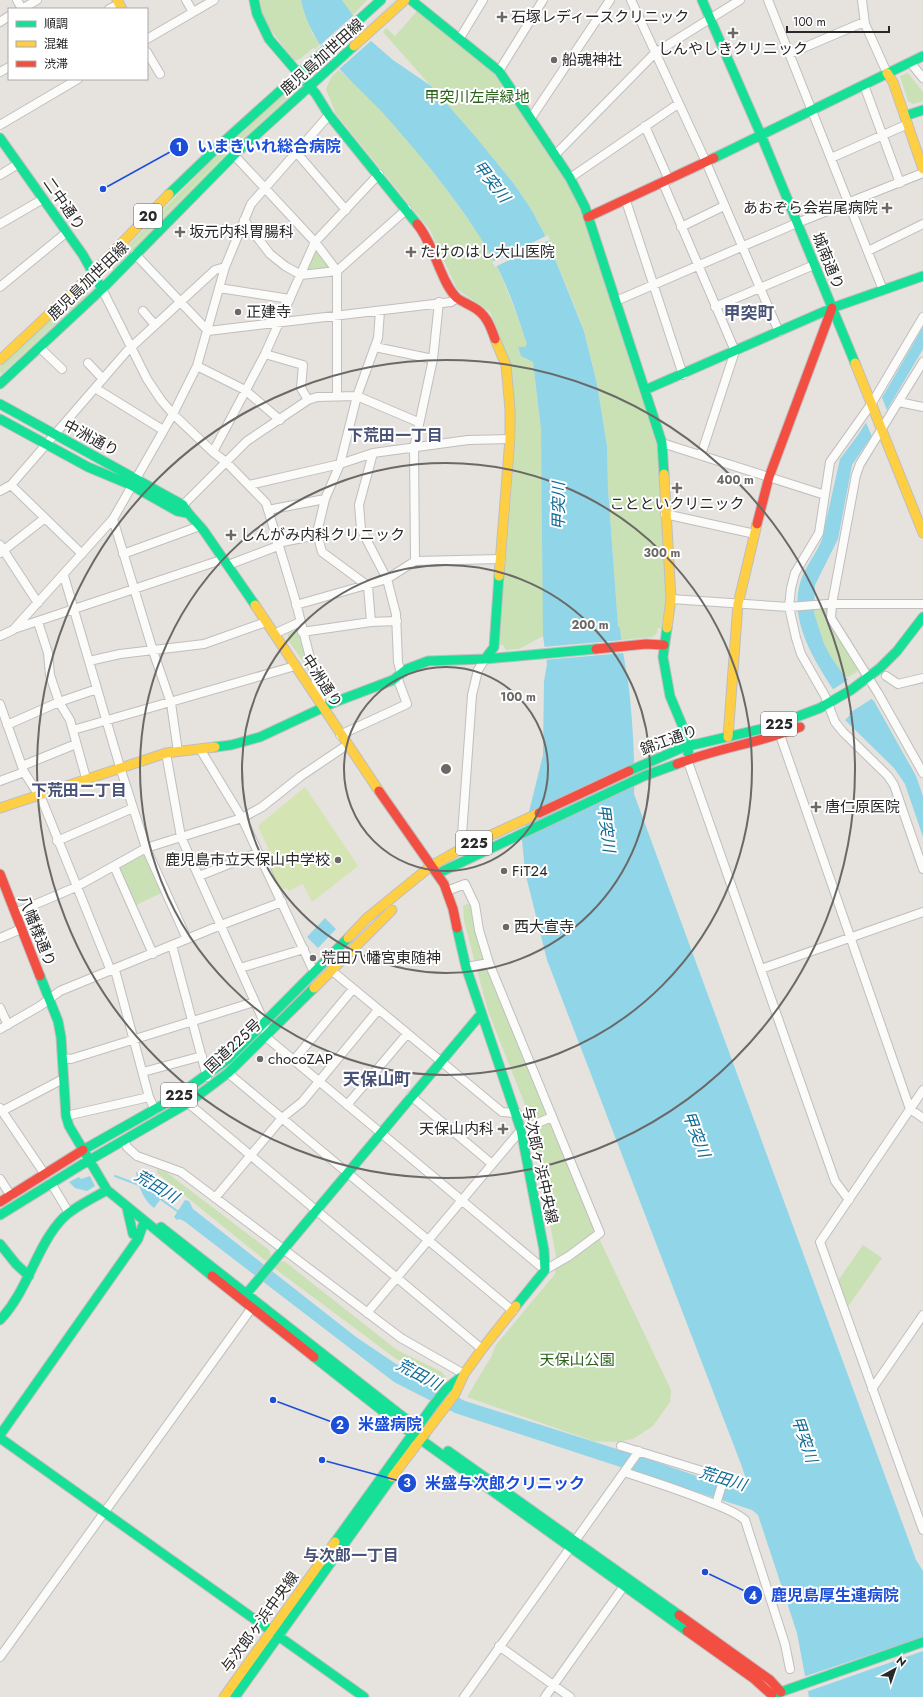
<svg xmlns="http://www.w3.org/2000/svg" width="923" height="1697" font-family="Jost,'Noto Sans JP',sans-serif">
<style>
.green{fill:#c9e1b5}
.pitch{fill:#d4e5b3}
.water{fill:#91d5e8}
.pier{fill:#e6e2dd}
.lines{fill:none;stroke-linecap:round;stroke-linejoin:round}
.stream{stroke:#91d5e8;stroke-width:2}
.street-casing{stroke:#c0bebf;stroke-width:10}
.fast-casing{stroke:#c0bebf;stroke-width:11}
.slow-casing{stroke:#c0bebf;stroke-width:11}
.jam-casing{stroke:#c0bebf;stroke-width:11}
.street{stroke:#fbfbfa;stroke-width:8}
.fast{stroke:#16e098;stroke-width:9}
.slow{stroke:#ffcf43;stroke-width:9}
.jam{stroke:#f24e42;stroke-width:9}
.tram{stroke:#dcdcdd;stroke-width:1}
.ring{fill:none;stroke:#6a6967;stroke-width:2}
.poi-dot{fill:#6a6967;stroke:#fff;stroke-width:1.5}
.labels{text-anchor:middle;stroke-width:4;stroke-linejoin:round;paint-order:stroke}
.shield{fill:#fff;stroke:#686868;stroke-width:1}
.shield-label{font-size:14px;font-weight:bold;fill:#282828}
.poi-label{font-size:15px;fill:#282828;stroke:#fff;text-anchor:start}
.street-label{font-size:15px;fill:#282828;stroke:#fff}
.park-label{font-size:15px;fill:#2b631a;stroke:#fff}
.water-label{font-size:16px;font-style:italic;fill:#0e6b95;stroke:#fff}
.neighbourhood-label{font-size:16px;font-weight:bold;fill:#495377;stroke:#fff}
.quarter-label{font-size:17px;font-weight:bold;fill:#495377;stroke:#fff}
.centre{fill:#6a6967;stroke:#fff;stroke-width:2}
.ring-label{font-size:12px;text-anchor:middle;font-weight:bold;fill:#6a6967;stroke:#fff;stroke-width:4;stroke-linejoin:round;paint-order:stroke}
.leader{fill:none;stroke:#1d4ed8;stroke-width:1.5}
.callout-dot{fill:#1d4ed8;stroke:#fff;stroke-width:1.5}
.mark-label{font-size:12px;text-anchor:middle;font-weight:bold;fill:#fff}
.callout-label{font-size:16px;text-anchor:middle;font-weight:bold;fill:#1d4ed8;stroke:#fff;stroke-width:4;stroke-linejoin:round;paint-order:stroke}
</style>
<rect width="100%" height="100%" fill="#e6e2dd"/>
<path class="green" d="M258 0H301L312 33 320 44 315 49 313 48 300 59 294 61 264 21Z
M342 0H367L352 16Z
M418 10 488 68 499 79 566 181 580 206 657 446 667 595 661 628H658L656 634 652 637 621 640 620 628 618 626 608 489 607 446 597 384 584 330 568 290 547 239 531 209 514 184 475 136 383 32 386 28 395 36Z
M339 70C384 109 423 156 457 204 468 219 479 234 488 249 505 280 515 312 528 344L525 347H518L521 356 533 362 541 429 544 634 543 636 519 649 506 650 503 645H499L516 436 510 362 490 312 457 289 430 230 336 114 326 89 332 76Z
M908 73 923 92V101L913 104 908 101 900 76Z
M286 92 290 97 114 270 109 265 200 172Z
M314 249H316L330 268 329 271 308 272 306 270Z
M84 289 89 294 2 374 0 372V367Z
M826 608 828 609V620L857 669V672L848 677H845C831 658 814 634 814 609Z
M293 631 299 634 309 670 288 640V634Z
M143 852 163 892 134 906 119 869 120 864Z
M467 904 472 905 475 931 594 1228 671 1390 670 1402 653 1426 633 1439 618 1442 593 1441 467 1397 491 1357 496 1345 555 1274 556 1256 531 1120 488 1011 464 921 463 906Z
M157 1169 166 1172 269 1250 271 1256 266 1261 157 1173Z
M863 1245 882 1258 847 1308 837 1282Z
M284 1261 397 1350 442 1372 446 1377 441 1384 395 1358 274 1268 279 1262Z"/>
<path class="pitch" d="M305 787 358 866 312 902 303 884 289 891 287 888 281 890 270 868 276 865 258 826Z"/>
<path class="water" d="M301 0H342L371 41 393 60 431 86 475 136 514 184 531 209 547 239 584 331 597 384 607 446 608 489 618 626 620 628C622 652 628 675 630 698 633 730 635 762 634 794L916 1560 923 1571V1697H809L797 1633 758 1515 752 1510 455 1413 394 1382 184 1221 179 1219 177 1220 174 1217 185 1200 189 1201 193 1209 356 1337 402 1368 465 1401 642 1457 737 1490H745L747 1482 741 1464 547 960 525 872 522 840 543 755 544 681 547 664 543 636 541 429 533 362 521 356 518 347H525L527 344C521 327 516 310 509 293 494 255 471 222 447 190 427 163 405 138 383 113 349 77 312 51 301 0Z
M923 327V349L871 437 852 465 838 539 815 585 814 613 824 644 831 657 845 677 874 701 916 776 923 796V837L905 784 894 768 845 720 850 715C826 677 785 627 801 580 806 565 817 553 822 539L840 459 858 435 886 391Z
M325 918 336 929 318 948 307 937Z
M136 1172 154 1176 170 1187 154 1208C143 1200 138 1185 136 1172Z
M90 1176 95 1186 87 1191 75 1188 69 1182 79 1177 81 1179Z"/>
<path class="pier" d="M354 15 372 40 337 71 319 46Z
M548 235 550 240 495 267 492 262Z
M881 395 888 413 873 439 865 420Z
M623 640 624 653 544 660 543 647Z
M849 677 873 698 848 714 832 690 849 679Z
M923 1637V1651L806 1692 803 1677Z"/>
<g class="lines">
<path class="stream" d="M115 1176 139 1185
M159 1198 180 1213"/>
<g class="street-casing">
<path id="street" d="M17 0 22 9
M186 0 193 12
M631 0 706 162 779 332
M768 0 883 290
M862 0 865 24 887 73
M22 9 37 0
M109 9 119 4
M0 22 9 16
M460 38 483 0
M147 39 214 0
M147 52 160 74
M789 54 864 22
M910 62 923 78
M499 71 543 0
M0 72 9 67
M864 85 900 183
M531 118 610 0
M0 125 78 79
M645 126 669 180
M296 152 346 210
M234 155 315 242 337 271V396
M555 155 655 53 740 0
M831 158 908 124
M0 175 18 164
M570 178 678 104
M663 183 735 351 701 455
M626 201 683 375
M244 220 270 254 285 266 301 275 337 271 407 209
M0 224 43 199
M681 227 724 206
M868 251 923 224
M135 254 208 331 451 302 457 298
M0 287 67 232
M219 288 290 299
M102 289 147 379 161 400 173 414 213 452 227 463 266 503 295 599 321 701
M616 301 797 223 923 173
M715 307 814 265
M143 311 155 325
M923 317 872 403 830 462 819 533 795 573 791 588 789 607 796 638 801 654 825 696 835 722 843 732 888 776 894 785 923 869
M39 347 62 369
M375 347 433 359
M265 354 303 365 301 388 308 400
M923 362 860 464 856 475 832 604 831 618 878 693 923 773
M88 363 103 379
M197 366 245 390 280 420
M95 388 163 430
M899 402 923 407
M662 443 825 495
M213 452 265 354 315 242 379 174
M373 453 359 505 361 529 387 579 396 614 398 662 401 673
M11 485 82 554
M249 485 340 464 373 453 468 440 510 439
M0 491 11 485 127 351 215 270 225 267
M183 505 247 441 308 400 317 397 357 396 418 422
M268 510 325 499
M665 514 755 534
M113 519 153 651 171 703 178 752
M277 543 318 535
M0 545 38 603
M0 553 45 518
M123 554 200 526
M415 561 414 448 433 359 439 302
M228 565 278 546
M64 576 120 767 146 848 187 939
M671 599 789 607 827 604H923
M296 605 387 579 415 561 501 559
M38 622 48 653 50 675 59 702 70 720 86 778
M371 622 368 586 322 552 317 533 325 499 340 464 357 396 378 338 380 311
M14 629 224 559
M302 632 371 622 397 621
M274 634 300 622
M0 636 13 630 113 519 173 414 197 366 225 267 251 204 329 115
M89 661 120 654 204 644 266 622
M886 676 898 684 923 678
M0 704 24 772 42 800 111 971
M7 725 59 702 97 689
M73 730 295 666
M340 735 407 704 397 677
M780 735 910 1109 923 1118
M200 749 242 818 314 972
M166 753 181 837 264 1022 266 1037 545 1270 569 1256 600 1233 489 963 479 930 475 905 465 884 447 891
M687 759 835 1181 849 1200
M22 766 76 744
M0 781 24 772
M57 841 133 808
M461 849 472 695 478 670 485 659
M114 866 153 954
M199 876 257 853
M15 913 76 887 146 848 242 818 262 807 301 776 347 745
M0 938 21 929
M172 945 207 1077
M466 967 489 963
M240 968 304 949
M761 969 923 912
M115 970 149 1097 155 1110
M331 970 502 1112 517 1113
M0 1008 8 1025
M0 1029 40 1006 60 991 221 925 282 902
M62 1058 71 1059 254 1002
M294 1060 353 989
M143 1072 202 1056
M228 1073 513 1311
M923 1090 820 1242 923 1530
M411 1096 492 1164
M188 1103 482 1349
M347 1105 407 1034
M0 1108 44 1173
M2 1111 63 1079
M66 1116 149 1097
M124 1140 127 1147 137 1156 181 1172 401 1338 464 1374
M0 1179 11 1196
M51 1183 69 1213
M215 1198 282 1118 302 1102 378 1010
M367 1313 521 1130 552 1117
M872 1389 923 1315
M621 1446 738 1482
M624 1472C652 1481 679 1490 707 1501 719 1506 735 1511 745 1520L785 1644 790 1669
M716 1504 724 1478
M499 1646 570 1697
M0 1657 251 1309
M464 1697 639 1451
M545 1697 624 1586"/>
</g>
<g class="fast-casing">
<path id="fast" d="M254 0 257 14 269 39 316 94 329 115 417 224
M411 0 499 71 570 178 585 207 662 443 664 474
M702 0 761 135 855 363
M905 116 923 110
M0 138 83 255 102 289
M714 158 923 56
M169 194 221 144 381 0
M0 384 102 289 234 155 354 46
M645 390 832 308 923 276
M0 404 183 505C188 515 197 522 204 531 221 556 238 580 255 605
M0 419 88 467 131 485 177 511 187 513
M667 628 663 657 670 696 690 744 688 753
M485 659 494 647 499 576
M215 747 231 745 260 737 335 702 393 680 407 669 428 661 485 659 596 649
M629 771 684 747 770 727 820 708 851 690 880 668 897 651 923 617
M443 871 644 776 677 764
M457 928 466 967 521 1130 544 1250 545 1270 516 1306
M40 976 58 1021 61 1037 66 1116 69 1126 107 1190 212 1276
M83 1150 173 1099 228 1059 348 938
M127 1208 133 1234
M0 1215 81 1165 188 1103 228 1073 314 988
M161 1227 425 1434
M0 1244 16 1264 29 1276
M242 1299 481 1014
M0 1320C29 1289 36 1246 63 1218 75 1206 92 1199 107 1190
M314 1357 399 1424 687 1631
M0 1435 138 1239 144 1222
M0 1438 364 1697
M448 1451 679 1615
M335 1542 432 1407 446 1389 461 1377
M775 1694 923 1642
M235 1697 392 1477"/>
</g>
<g class="slow-casing">
<path id="slow" d="M117 0 122 9
M354 46 405 0
M887 73 893 82 923 169
M495 339 506 365 510 409V439L499 576
M0 360 93 273 169 194
M855 363 923 533
M664 474 671 599 667 628
M255 605 379 791
M728 737 738 604 757 524
M0 808 166 753 215 747
M348 938 367 918 431 866 461 849 539 813
M314 988 392 910
M392 1477 455 1394 464 1374 482 1349 516 1306
M224 1697 335 1542"/>
</g>
<g class="jam-casing">
<path id="jam" d="M588 217 714 158
M417 224C434 244 441 283 457 298 461 301 468 304 473 307 486 314 490 325 495 339
M757 524 769 477 832 308
M596 649 646 644 664 645
M677 764C717 748 760 743 800 727
M379 791 444 884 453 909 457 928
M539 813 629 771
M0 874 40 976
M0 1202 83 1150
M212 1276 314 1357
M679 1615 770 1680 781 1692
M687 1631 753 1678 772 1695"/>
</g>
<use href="#street" class="street"/>
<use href="#fast" class="fast"/>
<use href="#slow" class="slow"/>
<use href="#jam" class="jam"/>
<path class="tram" d="M0 374 91 289 232 148 395 0"/>
</g>
<g class="ring">
<circle cx="446" cy="769" r="102"/>
<circle cx="446" cy="769" r="204"/>
<circle cx="446" cy="769" r="306"/>
<circle cx="446" cy="769" r="409"/>
</g>
<g class="poi-dot">
<path d="M500 11h4v4h4v4h-4v4h-4v-4h-4v-4h4z"/>
<path d="M731 27h4v4h4v4h-4v4h-4v-4h-4v-4h4z"/>
<circle cx="554" cy="60" r="4"/>
<path d="M885 202h4v4h4v4h-4v4h-4v-4h-4v-4h4z"/>
<path d="M178 226h4v4h4v4h-4v4h-4v-4h-4v-4h4z"/>
<path d="M409 246h4v4h4v4h-4v4h-4v-4h-4v-4h4z"/>
<circle cx="238" cy="312" r="4"/>
<path d="M675 482h4v4h4v4h-4v4h-4v-4h-4v-4h4z"/>
<path d="M229 529h4v4h4v4h-4v4h-4v-4h-4v-4h4z"/>
<path d="M814 801h4v4h4v4h-4v4h-4v-4h-4v-4h4z"/>
<circle cx="338" cy="860" r="4"/>
<circle cx="504" cy="871" r="4"/>
<circle cx="506" cy="927" r="4"/>
<circle cx="313" cy="958" r="4"/>
<circle cx="260" cy="1059" r="4"/>
<path d="M501 1123h4v4h4v4h-4v4h-4v-4h-4v-4h4z"/>
</g>
<g class="labels">
<g class="shield">
<rect x="134" y="204" width="28" height="24" rx="3"/>
<rect x="761" y="712" width="36" height="24" rx="3"/>
<rect x="456" y="831" width="36" height="24" rx="3"/>
<rect x="161" y="1083" width="36" height="24" rx="3"/>
</g>
<g class="shield-label">
<text x="148" y="221">20</text>
<text x="779" y="729">225</text>
<text x="474" y="848">225</text>
<text x="179" y="1100">225</text>
</g>
<g class="poi-label">
<text x="511" y="22">石塚レディースクリニック</text>
<text x="733" y="54" text-anchor="middle">しんやしきクリニック</text>
<text x="562" y="65">船魂神社</text>
<text x="878" y="213" text-anchor="end">あおぞら会岩尾病院</text>
<text x="189" y="237">坂元内科胃腸科</text>
<text x="420" y="257">たけのはし大山医院</text>
<text x="246" y="317">正建寺</text>
<text x="677" y="509" text-anchor="middle">ことといクリニック</text>
<text x="240" y="540">しんがみ内科クリニック</text>
<text x="825" y="812">唐仁原医院</text>
<text x="330" y="865" text-anchor="end">鹿児島市立天保山中学校</text>
<text x="512" y="876">FiT24</text>
<text x="514" y="932">西大宣寺</text>
<text x="321" y="963">荒田八幡宮東随神</text>
<text x="268" y="1064">chocoZAP</text>
<text x="494" y="1134" text-anchor="end">天保山内科</text>
</g>
<g class="street-label">
<text transform="translate(322 57) rotate(-42)" y="5">鹿児島加世田線</text>
<text transform="translate(64 204) rotate(55)" y="5">二中通り</text>
<text transform="translate(828 261) rotate(68)" y="5">城南通り</text>
<text transform="translate(88 281) rotate(-44)" y="5">鹿児島加世田線</text>
<text transform="translate(91 438) rotate(28)" y="5">中洲通り</text>
<text transform="translate(322 681) rotate(57)" y="5">中洲通り</text>
<text transform="translate(669 740) rotate(-20)" y="5">錦江通り</text>
<text transform="translate(37 931) rotate(68)" y="5">八幡様通り</text>
<text transform="translate(233 1046) rotate(-43)" y="5">国道225号</text>
<text transform="translate(540 1165) rotate(78)" y="5">与次郎ヶ浜中央線</text>
<text transform="translate(260 1622) rotate(-54)" y="5">与次郎ヶ浜中央線</text>
</g>
<g class="park-label">
<text x="477" y="102">甲突川左岸緑地</text>
<text x="577" y="1365">天保山公園</text>
</g>
<g class="water-label">
<text transform="translate(492 181) rotate(52)" y="6">甲突川</text>
<text transform="translate(558 506) rotate(-90)" y="6">甲突川</text>
<text transform="translate(607 828) rotate(83)" y="6">甲突川</text>
<text transform="translate(697 1134) rotate(69)" y="6">甲突川</text>
<text transform="translate(157 1186) rotate(31)" y="6">荒田川</text>
<text transform="translate(419 1374) rotate(28)" y="6">荒田川</text>
<text transform="translate(805 1439) rotate(71)" y="6">甲突川</text>
<text transform="translate(723 1478) rotate(17)" y="6">荒田川</text>
</g>
<g class="neighbourhood-label">
<text x="395" y="441">下荒田一丁目</text>
<text x="79" y="796">下荒田二丁目</text>
<text x="351" y="1561">与次郎一丁目</text>
</g>
<g class="quarter-label">
<text x="749" y="319">甲突町</text>
<text x="377" y="1085">天保山町</text>
</g>
</g>
<circle cx="446" cy="769" r="6" class="centre"/>
<g class="ring-label">
<text x="735" y="484">400 m</text>
<text x="662" y="557">300 m</text>
<text x="590" y="629">200 m</text>
<text x="518" y="701">100 m</text>
</g>
<path class="leader" d="M103 189L179 147M273 1400L340 1425M322 1460L407 1483M705 1572L753 1595"/>
<g class="callout-dot">
<circle cx="103" cy="189" r="4"/>
<circle cx="273" cy="1400" r="4"/>
<circle cx="322" cy="1460" r="4"/>
<circle cx="705" cy="1572" r="4"/>
<circle cx="179" cy="147" r="10"/>
<circle cx="340" cy="1425" r="10"/>
<circle cx="407" cy="1483" r="10"/>
<circle cx="753" cy="1595" r="10"/>
</g>
<g class="mark-label">
<text x="179" y="151">1</text>
<text x="340" y="1429">2</text>
<text x="407" y="1487">3</text>
<text x="753" y="1600">4</text>
</g>
<g class="callout-label">
<text x="269" y="152">いまきいれ総合病院</text>
<text x="390" y="1430">米盛病院</text>
<text x="505" y="1489">米盛与次郎クリニック</text>
<text x="835" y="1601">鹿児島厚生連病院</text>
</g>
<rect x="8" y="8" width="140" height="72" fill="#ffffff" stroke="#a9a9a9"/>
<rect x="16" y="21" width="20" height="6" fill="#16e098" stroke="#a9a9a9"/>
<text x="44" y="28" font-size="12" fill="#282828">順調</text>
<rect x="16" y="41" width="20" height="6" fill="#ffcf43" stroke="#a9a9a9"/>
<text x="44" y="48" font-size="12" fill="#282828">混雑</text>
<rect x="16" y="61" width="20" height="6" fill="#f24e42" stroke="#a9a9a9"/>
<text x="44" y="68" font-size="12" fill="#282828">渋滞</text>
<g transform="translate(895 1669) rotate(40)" stroke="#ffffff" stroke-width="3" paint-order="stroke">
<path d="M0-3L7 15L0 10L-7 15Z" fill="#282828"/>
<text y="-6" font-size="11" font-weight="bold" text-anchor="middle" fill="#282828">N</text>
</g>
<path d="M787 26v6h102v-6" fill="none" stroke="#282828" stroke-width="2"/>
<text x="793" y="26" font-size="12" fill="#282828" stroke="#ffffff" stroke-width="3" paint-order="stroke">100 m</text>
</svg>
